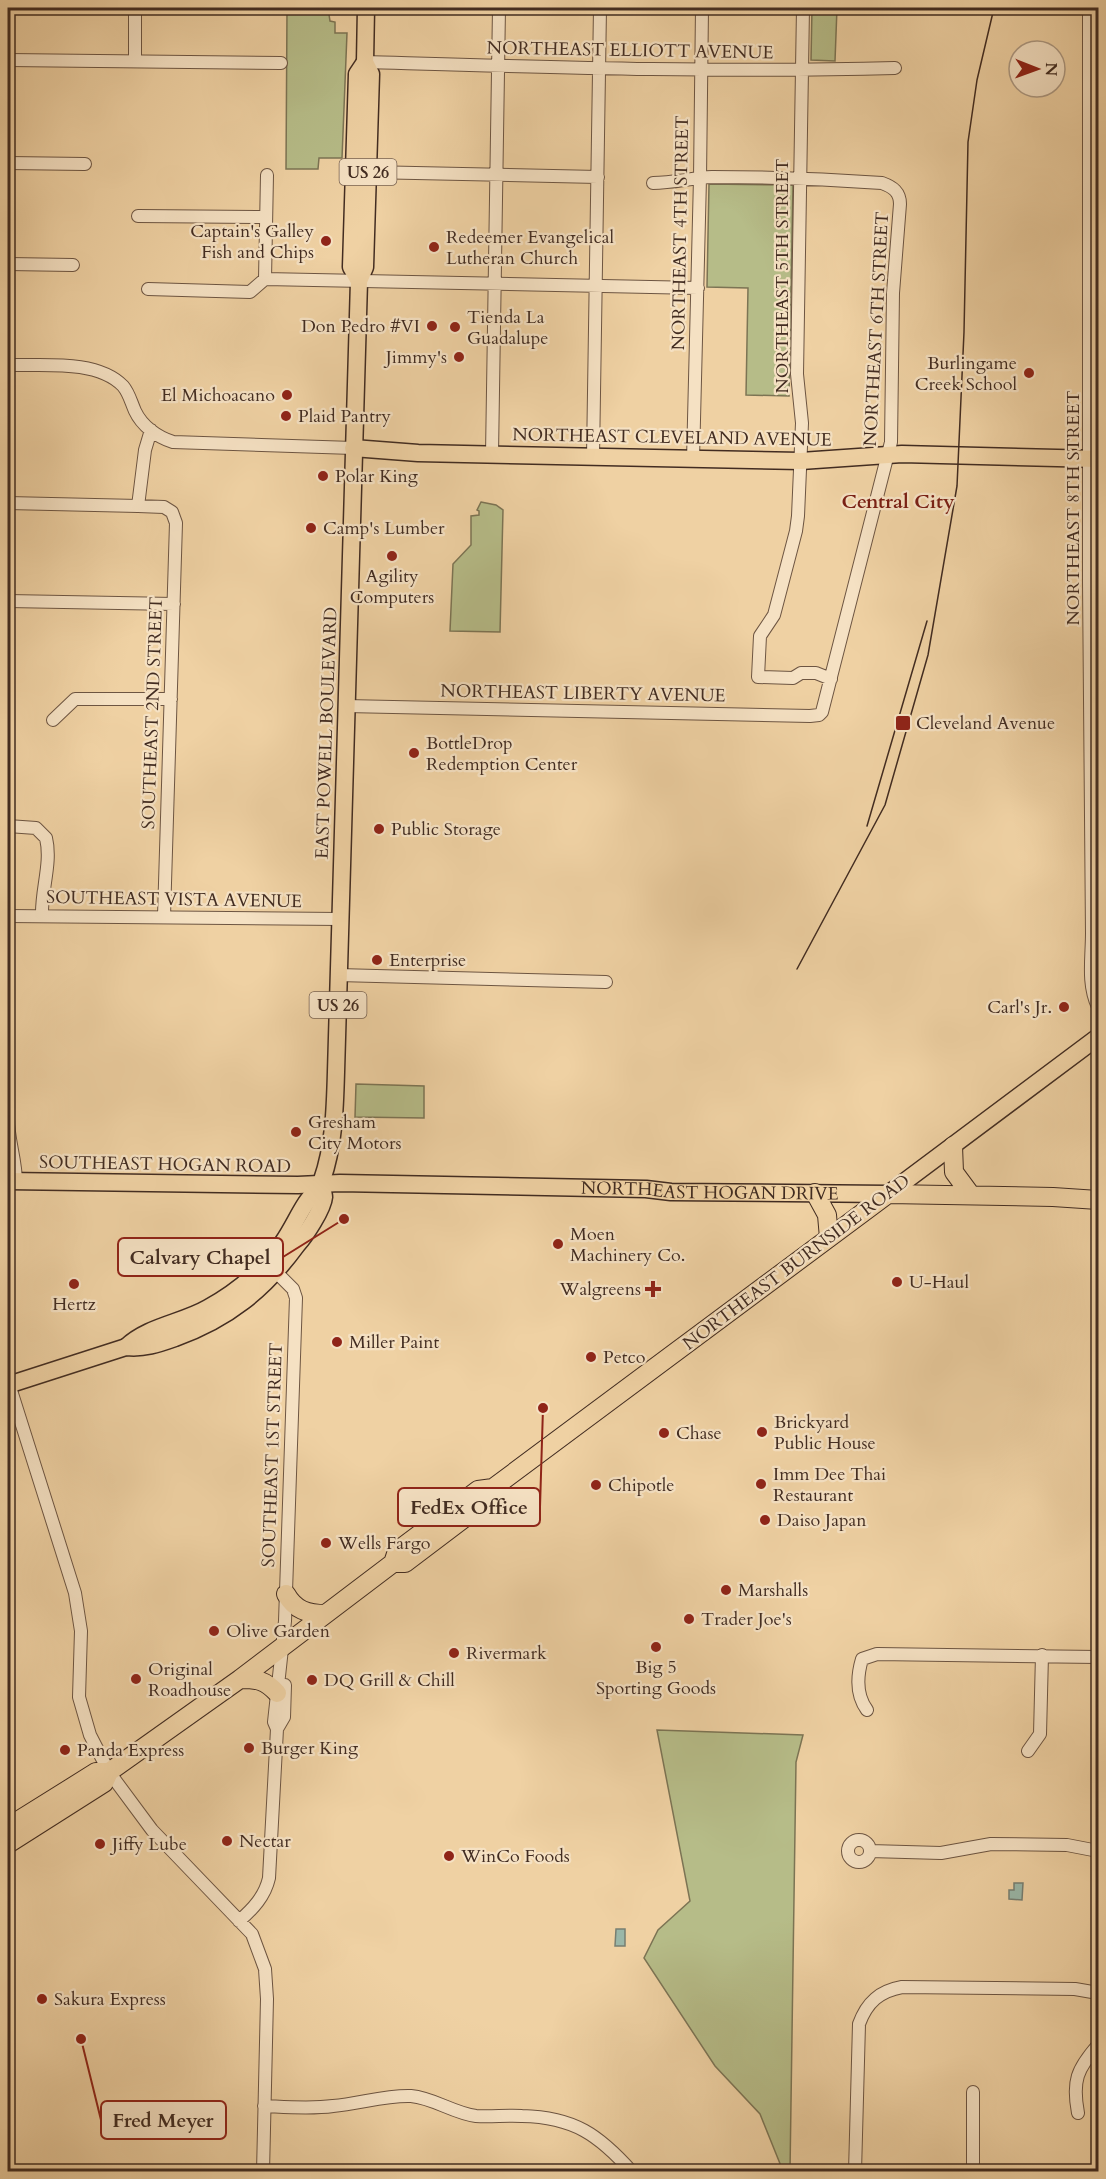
<svg xmlns="http://www.w3.org/2000/svg" width="1106" height="2179" font-family="Cardo,serif">
<style>
.green{fill:#b6bc88;stroke:#7c7454;stroke-width:1.5}
.water{fill:#9ab7a8;stroke:#777f72;stroke-width:1.5}
.lines{fill:none;stroke-linecap:round;stroke-linejoin:round}
.minor-casing{stroke:#6d5542;stroke-width:14}
.major-casing{stroke:#422c21;stroke-width:19}
.highway-casing{stroke:#422c21;stroke-width:20}
.minor{stroke:#f5e1c3;stroke-width:12}
.major{stroke:#efd1a3;stroke-width:16}
.highway{stroke:#efd1a3;stroke-width:18}
.tram{stroke:#422c21;stroke-width:1.5}
.poi-dot{fill:#8f2418;stroke:#f5e1c3;stroke-width:2}
.labels{text-anchor:middle;stroke-width:4.5;stroke-linejoin:round;paint-order:stroke}
.shield{fill:#f5e1c3;stroke:#786252;stroke-width:1.5}
.shield-label{font-size:16px;font-weight:bold;fill:#422c21}
.street-label{font-size:18px;fill:#422c21;stroke:#f5e1c3}
.poi-label{font-size:18px;fill:#422c21;stroke:#f5e1c3;text-anchor:start}
.neighbourhood-label{font-size:20px;font-weight:bold;fill:#7a1f14;stroke:#f5e1c3}
.leader{fill:none;stroke:#8f2418;stroke-width:2}
.callout-dot{fill:#8f2418;stroke:#f5e1c3;stroke-width:2}
.callout{fill:#f5e1c3;stroke:#8f2418;stroke-width:2}
.callout-label{font-size:20px;text-anchor:middle;font-weight:bold;fill:#422c21}
</style>
<rect width="100%" height="100%" fill="#efd1a3"/>
<filter id="stains"><feTurbulence type="fractalNoise" baseFrequency=".00333" numOctaves="4"/><feColorMatrix values="0 0 0 0 .2 0 0 0 0 .09 0 0 0 0 .02 0 0 0 .5 -.17"/></filter>
<radialGradient id="worn" r=".72"><stop offset=".6" stop-color="#630" stop-opacity="0"/><stop offset="1" stop-color="#630" stop-opacity=".3"/></radialGradient>
<path class="green" d="M306 8H328L330 21 335 22V33H347L342 158H319L318 169H286L287 11H305Z
M812 8H837L835 61 811 60Z
M709 184 793 185 789 396 746 395 748 288 707 287Z
M481 502 496 505 503 510 500 632 450 631 453 564 471 545V516L479 515V511L477 510Z
M356 1084 424 1086V1118L355 1117Z
M657 1730 803 1735 796 1762 790 2171H783L760 2114 715 2066 644 1958 658 1930 690 1901Z"/>
<path class="water" d="M1014 1883H1023L1022 1900 1009 1899V1890H1014Z
M616 1929H625V1946H615Z"/>
<g class="lines">
<g class="minor-casing">
<path id="minor" d="M135 8V60
M803 8 797 374 802 423 798 516 796 531 774 615 760 636 758 677 793 678 801 673H816L831 679
M1089 8V582L1092 933C1092 958 1087 984 1098 1007
M8 60 281 63
M365 62C541 67 718 73 895 68
M8 163 85 164
M368 172 598 177
M138 216 266 217
M8 264 73 265
M265 279 267 175
M148 289 250 292 265 279 698 288
M8 365C42 366 97 359 123 386 129 393 131 402 135 411 142 426 157 437 173 442L353 448
M492 454 499 8
M593 457 600 8
M693 460 700 178 702 8
M8 503 138 506 164 507 172 512 176 523 164 916
M138 506 145 450 151 430
M8 601 174 604
M346 706 810 716 819 715 822 712 891 442 893 293 900 204C900 192 893 187 882 183 826 179 769 177 712 177 692 178 673 183 653 183
M53 720 75 699H171
M8 826 36 828 46 838C52 863 41 890 42 916
M8 916 340 919
M338 975 606 982
M8 1119C8 1140 16 1160 16 1182
M277 1273 293 1289 296 1298 285 1621 274 1722 277 1729
M9 1384 75 1593 81 1631 79 1697 90 1735 109 1772 152 1830 252 1934 265 1969 267 1999 263 2172
M867 1710C856 1695 857 1676 862 1659L877 1654 1098 1657
M1028 1751 1040 1734 1042 1655
M848 1851a11 11 0 1 1 22 0a11 11 0 1 1-22 0Z
M870 1851 941 1853 991 1844 1067 1845 1098 1851
M239 1921C253 1909 265 1896 269 1878L277 1729 284 1717 285 1685
M264 2106C287 2107 311 2109 333 2106 359 2104 385 2095 411 2096 434 2098 453 2113 476 2116 491 2117 507 2115 522 2116 574 2117 599 2135 632 2172
M1078 2113C1072 2081 1077 2069 1098 2045
M855 2172 859 2024C867 2002 880 1991 902 1987L1075 1989 1098 1993
M973 2172V2092"/>
</g>
<g class="major-casing">
<g id="major">
<path d="M359 281 351 267 357 74 365 62"/>
<path d="M353 448 418 453 801 461 902 454 1098 459"/>
<path id="s1" d="M8 1181 298 1185 340 1183 646 1189 671 1192 888 1194 1098 1037"/>
<path d="M126 1347C148 1326 182 1323 208 1308 237 1292 264 1269 283 1242 292 1229 298 1215 306 1203 311 1195 319 1189 322 1180 334 1146 335 1108 336 1072L359 281 365 267 371 74 365 62 366 8"/>
<path d="M8 1385 126 1347C144 1349 158 1344 175 1338 228 1319 264 1290 297 1245 305 1236 323 1209 324 1197 324 1194 322 1188 321 1184"/>
</g>
</g>
<g class="highway-casing">
<path id="highway" d="M953 1146 954 1172 971 1195
M815 1193 827 1215 829 1238
M393 1563H405L487 1501 493 1488
M286 1594C295 1610 307 1614 326 1614
M240 1679C257 1679 265 1680 277 1693
M8 1827 96 1772H109
M8 1844 104 1783 109 1772 240 1679 393 1563 397 1551 425 1530 478 1490 493 1488 888 1194 1053 1197 1098 1200"/>
</g>
<use href="#minor" class="minor"/>
<use href="#major" class="major"/>
<use href="#highway" class="highway"/>
<path class="tram" d="M867 826 927 621
M797 969 885 805 928 655 957 486 964 332 968 142 977 80 994 8"/>
</g>
<g class="poi-dot">
<circle cx="326" cy="241" r="6"/>
<circle cx="434" cy="247" r="6"/>
<circle cx="432" cy="326" r="6"/>
<circle cx="455" cy="327" r="6"/>
<circle cx="459" cy="357" r="6"/>
<circle cx="1029" cy="373" r="6"/>
<circle cx="287" cy="395" r="6"/>
<circle cx="286" cy="416" r="6"/>
<circle cx="323" cy="476" r="6"/>
<circle cx="311" cy="528" r="6"/>
<circle cx="392" cy="556" r="6"/>
<rect x="895" y="715" width="16" height="16" rx="3"/>
<circle cx="414" cy="753" r="6"/>
<circle cx="379" cy="829" r="6"/>
<circle cx="377" cy="960" r="6"/>
<circle cx="1064" cy="1007" r="6"/>
<circle cx="296" cy="1132" r="6"/>
<circle cx="558" cy="1244" r="6"/>
<circle cx="897" cy="1282" r="6"/>
<circle cx="74" cy="1284" r="6"/>
<path d="M650 1280h6v6h6v6h-6v6h-6v-6h-6v-6h6z"/>
<circle cx="337" cy="1342" r="6"/>
<circle cx="591" cy="1357" r="6"/>
<circle cx="762" cy="1432" r="6"/>
<circle cx="664" cy="1433" r="6"/>
<circle cx="761" cy="1484" r="6"/>
<circle cx="596" cy="1485" r="6"/>
<circle cx="765" cy="1520" r="6"/>
<circle cx="326" cy="1543" r="6"/>
<circle cx="726" cy="1590" r="6"/>
<circle cx="689" cy="1619" r="6"/>
<circle cx="214" cy="1631" r="6"/>
<circle cx="656" cy="1647" r="6"/>
<circle cx="454" cy="1653" r="6"/>
<circle cx="136" cy="1679" r="6"/>
<circle cx="312" cy="1680" r="6"/>
<circle cx="249" cy="1748" r="6"/>
<circle cx="65" cy="1750" r="6"/>
<circle cx="227" cy="1841" r="6"/>
<circle cx="100" cy="1844" r="6"/>
<circle cx="449" cy="1856" r="6"/>
<circle cx="42" cy="1999" r="6"/>
</g>
<g class="labels">
<g class="shield">
<rect x="339.5" y="159" width="57" height="26" rx="4.5"/>
<rect x="309.5" y="992" width="57" height="26" rx="4.5"/>
</g>
<g class="shield-label">
<text x="368" y="178">US 26</text>
<text x="338" y="1011">US 26</text>
</g>
<g class="street-label">
<text transform="translate(630 50) rotate(1)" y="6">NORTHEAST ELLIOTT AVENUE</text>
<text transform="translate(680 233) rotate(-89)" y="6">NORTHEAST 4TH STREET</text>
<text transform="translate(782 276) rotate(-90)" y="6">NORTHEAST 5TH STREET</text>
<text transform="translate(876 329) rotate(-87)" y="6">NORTHEAST 6TH STREET</text>
<text transform="translate(672 437) rotate(1)" y="6">NORTHEAST CLEVELAND AVENUE</text>
<text transform="translate(1073 508) rotate(-90)" y="6">NORTHEAST 8TH STREET</text>
<text transform="translate(583 693) rotate(1)" y="6">NORTHEAST LIBERTY AVENUE</text>
<text transform="translate(152 713) rotate(-88)" y="6">SOUTHEAST 2ND STREET</text>
<text transform="translate(326 733) rotate(-88)" y="6">EAST POWELL BOULEVARD</text>
<text transform="translate(174 899) rotate(1)" y="6">SOUTHEAST VISTA AVENUE</text>
<text transform="translate(165 1164) rotate(1)" y="6">SOUTHEAST HOGAN ROAD</text>
<text dy="6" stroke="none"><textPath href="#s1" startOffset="702">NORTHEAST HOGAN DRIVE</textPath></text>
<text transform="translate(796 1262) rotate(-37)" y="6">NORTHEAST BURNSIDE ROAD</text>
<text transform="translate(272 1455) rotate(-88)" y="6">SOUTHEAST 1ST STREET</text>
</g>
<g class="poi-label">
<text x="314" y="237" text-anchor="end">Captain's Galley<tspan x="314" dy="21">Fish and Chips</tspan></text>
<text x="446" y="243">Redeemer Evangelical<tspan x="446" dy="21">Lutheran Church</tspan></text>
<text x="467" y="323">Tienda La<tspan x="467" dy="21">Guadalupe</tspan></text>
<text x="420" y="332" text-anchor="end">Don Pedro #VI</text>
<text x="447" y="363" text-anchor="end">Jimmy's</text>
<text x="1017" y="369" text-anchor="end">Burlingame<tspan x="1017" dy="21">Creek School</tspan></text>
<text x="275" y="401" text-anchor="end">El Michoacano</text>
<text x="298" y="422">Plaid Pantry</text>
<text x="335" y="482">Polar King</text>
<text x="323" y="534">Camp's Lumber</text>
<text x="392" y="582" text-anchor="middle">Agility<tspan x="392" dy="21">Computers</tspan></text>
<text x="916" y="729">Cleveland Avenue</text>
<text x="426" y="749">BottleDrop<tspan x="426" dy="21">Redemption Center</tspan></text>
<text x="391" y="835">Public Storage</text>
<text x="389" y="966">Enterprise</text>
<text x="1052" y="1013" text-anchor="end">Carl's Jr.</text>
<text x="308" y="1128">Gresham<tspan x="308" dy="21">City Motors</tspan></text>
<text x="570" y="1240">Moen<tspan x="570" dy="21">Machinery Co.</tspan></text>
<text x="909" y="1288">U-Haul</text>
<text x="641" y="1295" text-anchor="end">Walgreens</text>
<text x="74" y="1310" text-anchor="middle">Hertz</text>
<text x="349" y="1348">Miller Paint</text>
<text x="603" y="1363">Petco</text>
<text x="774" y="1428">Brickyard<tspan x="774" dy="21">Public House</tspan></text>
<text x="676" y="1439">Chase</text>
<text x="773" y="1480">Imm Dee Thai<tspan x="773" dy="21">Restaurant</tspan></text>
<text x="608" y="1491">Chipotle</text>
<text x="777" y="1526">Daiso Japan</text>
<text x="338" y="1549">Wells Fargo</text>
<text x="738" y="1596">Marshalls</text>
<text x="701" y="1625">Trader Joe's</text>
<text x="226" y="1637">Olive Garden</text>
<text x="466" y="1659">Rivermark</text>
<text x="656" y="1673" text-anchor="middle">Big 5<tspan x="656" dy="21">Sporting Goods</tspan></text>
<text x="148" y="1675">Original<tspan x="148" dy="21">Roadhouse</tspan></text>
<text x="324" y="1686">DQ Grill &amp; Chill</text>
<text x="261" y="1754">Burger King</text>
<text x="77" y="1756">Panda Express</text>
<text x="239" y="1847">Nectar</text>
<text x="112" y="1850">Jiffy Lube</text>
<text x="461" y="1862">WinCo Foods</text>
<text x="54" y="2005">Sakura Express</text>
</g>
<g class="neighbourhood-label">
<text x="898" y="508">Central City</text>
</g>
</g>
<path class="leader" d="M344 1219L283 1257M543 1408L540 1507M81 2039L101 2120"/>
<g class="callout-dot">
<circle cx="344" cy="1219" r="6"/>
<circle cx="543" cy="1408" r="6"/>
<circle cx="81" cy="2039" r="6"/>
</g>
<g class="callout">
<rect x="118" y="1238" width="165" height="38" rx="6"/>
<rect x="398" y="1488" width="142" height="38" rx="6"/>
<rect x="101" y="2101" width="125" height="38" rx="6"/>
</g>
<g class="callout-label">
<text x="200" y="1264">Calvary Chapel</text>
<text x="469" y="1514">FedEx Office</text>
<text x="163" y="2127">Fred Meyer</text>
</g>
<rect width="1106" height="2179" fill="none" stroke="#efd1a3" stroke-width="30"/>
<rect x="9" y="9" width="1088" height="2161" fill="none" stroke="#422c21" stroke-width="3"/>
<rect x="15" y="15" width="1076" height="2149" fill="none" stroke="#422c21" stroke-width="1.5"/>
<g transform="translate(1037 69) rotate(91)"><circle r="28" fill="#f5e1c3" stroke="#ad9982" stroke-width="1.5"/>
<path d="M0-4.5L10 22L0 15L-10 22Z" fill="#8f2418"/>
<text y="-9" font-size="16" font-weight="bold" text-anchor="middle" fill="#422c21">N</text>
</g>
<rect width="100%" height="100%" filter="url(#stains)"/>
<rect width="100%" height="100%" fill="url(#worn)"/>
</svg>
